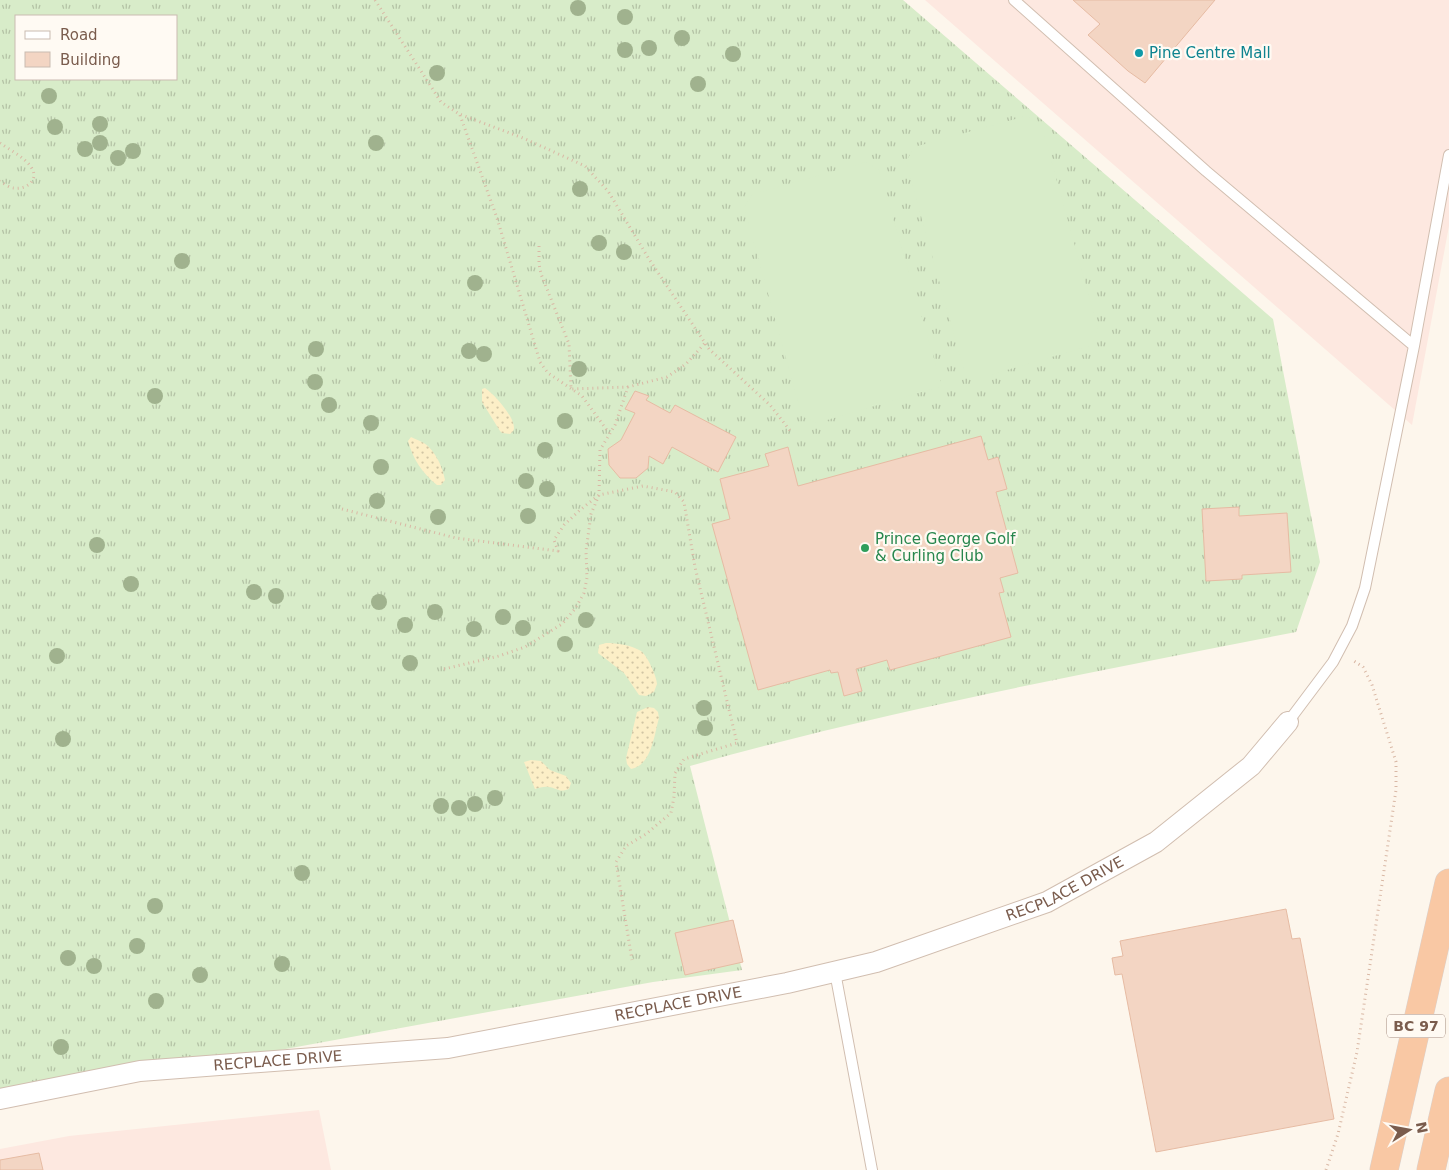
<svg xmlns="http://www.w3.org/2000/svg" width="1449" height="1170" font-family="'DejaVu Sans',sans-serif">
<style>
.commercial{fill:#fde8e0}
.grass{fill:url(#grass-tufts);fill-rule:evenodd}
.sand{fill:url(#sand-dots)}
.garden{fill:#d8ecc9}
.building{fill:#f3d5c3;stroke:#e6bba3}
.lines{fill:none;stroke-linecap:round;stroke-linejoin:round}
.service-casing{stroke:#d1beb0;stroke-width:12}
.minor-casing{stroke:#d1beb0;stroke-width:22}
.trunk-casing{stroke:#dad1cd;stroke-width:29}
.path{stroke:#d9b8a5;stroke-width:3;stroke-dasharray:1 4;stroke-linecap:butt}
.service{stroke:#fff;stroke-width:10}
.minor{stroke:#fff;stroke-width:20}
.trunk{stroke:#f9c8a4;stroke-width:28}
.tree{fill:#a0b28e}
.culture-dot{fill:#0f9aa8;stroke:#fffaf3;stroke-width:2}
.leisure-dot{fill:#2e9e5b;stroke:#fffaf3;stroke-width:2}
.labels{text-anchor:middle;stroke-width:4.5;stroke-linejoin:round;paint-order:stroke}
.shield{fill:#fffaf3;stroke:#a28b7f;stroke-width:1}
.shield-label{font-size:14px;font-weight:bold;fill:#7a5c4d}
.culture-label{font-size:15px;fill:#0d838f;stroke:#fffaf3;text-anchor:start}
.leisure-label{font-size:15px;fill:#27864d;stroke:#fffaf3;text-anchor:start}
.street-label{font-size:15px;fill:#7a5c4d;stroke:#fffaf3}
</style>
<defs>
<pattern id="grass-tufts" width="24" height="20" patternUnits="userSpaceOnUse" patternTransform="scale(1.25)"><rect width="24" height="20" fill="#d8ecc9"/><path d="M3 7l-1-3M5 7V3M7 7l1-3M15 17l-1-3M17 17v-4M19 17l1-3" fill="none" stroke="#b4c2a5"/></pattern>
<pattern id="sand-dots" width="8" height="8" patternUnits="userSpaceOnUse" patternTransform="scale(1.25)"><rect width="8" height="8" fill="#fcefc7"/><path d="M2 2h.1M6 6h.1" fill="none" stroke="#d1c5a4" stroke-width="1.8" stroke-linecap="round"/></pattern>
</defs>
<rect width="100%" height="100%" fill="#fdf6ec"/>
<path class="commercial" d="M925 0H1449V226L1412 425Z
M319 1110 331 1170H0V1149L69 1136Z"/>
<path class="grass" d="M0 0H903L1273 319 1320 562 1296 632C1093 672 889 710 690 766L742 970 653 982 0 1101ZM16 16H176V79H16Z"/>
<path class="sand" d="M485 388C494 394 514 416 514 428 514 431 512 432 510 434L502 433 500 431 482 402V389Z
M411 437C414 439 419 440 422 442 434 448 443 467 445 480L441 485H437C422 473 413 459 408 441Z
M606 643C617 643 631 645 641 651 647 655 657 677 657 684 656 687 655 689 654 692L646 696 639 695 624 673 598 653 599 645Z
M648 707 654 708 658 712 659 718C654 735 652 765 631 769L627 764 626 758 637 712Z
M531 760 541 761 550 770 566 776 571 783 569 789C558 793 558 788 548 787 545 786 539 788 535 789L524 762Z"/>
<path class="garden" d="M1026 116 1041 124 1098 329 1092 345 980 378 964 370 906 162 914 147Z
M866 162 879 170 942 386 817 423 802 416 744 207 753 194Z"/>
<path class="building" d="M1073 0H1215L1145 83 1128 71 1088 35 1100 24Z
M635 391 649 396 646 400 670 413 675 405 736 437 718 472 672 447 663 464 649 456 648 468 636 478H620L609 465 608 449 621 440 635 413 625 409Z
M981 436 988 460 998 457 1007 489 996 492 1018 573 1000 578 1004 592 999 593 1011 637 890 670 887 660 856 669 862 691 844 696 838 672 831 673 830 670 758 690 712 524 730 519 720 479 769 466 765 454 788 447 798 486Z
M1239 507V516L1287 513 1291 572 1242 575V579L1206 581 1202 509Z
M1286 909 1292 939 1300 938 1334 1119 1156 1152 1122 974 1115 975 1112 958 1123 956 1120 941Z
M733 920 743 962 685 975 675 933Z
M39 1153 43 1170H0V1160Z"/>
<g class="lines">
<g class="service-casing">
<path id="service" d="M1014 0 1206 171 1414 346 1449 155
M1288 722 1333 662 1352 626 1365 588 1414 346
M835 972 872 1170"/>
</g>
<g class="minor-casing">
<g id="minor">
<path id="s1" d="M0 1099 140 1071 448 1048 787 983 876 962 1047 902 1156 842 1251 766 1288 722"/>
</g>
</g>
<g class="trunk-casing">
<path id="trunk" d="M1384 1170 1449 883
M1431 1170 1449 1091"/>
</g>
<path class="path" d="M375 0 441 102 459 114 523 138 585 166 608 191 649 259 709 349 770 405 792 433
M460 115 497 218 540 362 548 373 582 396 609 433
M0 143C10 150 24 157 31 167 40 180 26 190 14 188 10 188 4 184 0 181
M539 246V264L541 274 569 344 571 389 628 387
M342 509 456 538 558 551 554 540 564 525 580 510 599 495 643 486 675 492 684 502 695 567 737 743 684 759 675 773 674 797 671 813 646 834 626 846 616 862 632 960
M444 669 499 656 525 647 562 624 575 609 584 593 587 578 586 551 591 514 599 495 600 450 615 425 628 387 667 377 686 364 705 343
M1326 1170 1338 1134 1357 1052 1396 790V762L1372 685 1363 667 1354 661"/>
<use href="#service" class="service"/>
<use href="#minor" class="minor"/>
<use href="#trunk" class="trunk"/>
</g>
<g class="tree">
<circle cx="578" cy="8" r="8"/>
<circle cx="625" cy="17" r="8"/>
<circle cx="682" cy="38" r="8"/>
<circle cx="649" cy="48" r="8"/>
<circle cx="625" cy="50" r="8"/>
<circle cx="733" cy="54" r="8"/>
<circle cx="437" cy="73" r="8"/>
<circle cx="698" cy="84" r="8"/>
<circle cx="49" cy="96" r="8"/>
<circle cx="100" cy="124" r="8"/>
<circle cx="55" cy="127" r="8"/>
<circle cx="100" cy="143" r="8"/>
<circle cx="376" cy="143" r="8"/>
<circle cx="85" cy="149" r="8"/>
<circle cx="133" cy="151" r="8"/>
<circle cx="118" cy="158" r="8"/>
<circle cx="580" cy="189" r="8"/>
<circle cx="599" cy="243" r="8"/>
<circle cx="624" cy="252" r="8"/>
<circle cx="182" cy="261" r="8"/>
<circle cx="475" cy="283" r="8"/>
<circle cx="316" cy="349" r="8"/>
<circle cx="469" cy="351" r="8"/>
<circle cx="484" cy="354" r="8"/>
<circle cx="579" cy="369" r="8"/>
<circle cx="315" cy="382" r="8"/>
<circle cx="155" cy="396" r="8"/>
<circle cx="329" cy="405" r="8"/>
<circle cx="565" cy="421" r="8"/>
<circle cx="371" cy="423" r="8"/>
<circle cx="545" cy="450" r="8"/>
<circle cx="381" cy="467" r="8"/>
<circle cx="526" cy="481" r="8"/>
<circle cx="547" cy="489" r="8"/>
<circle cx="377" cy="501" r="8"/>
<circle cx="528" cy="516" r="8"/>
<circle cx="438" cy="517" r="8"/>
<circle cx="97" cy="545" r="8"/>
<circle cx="131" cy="584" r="8"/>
<circle cx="254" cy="592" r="8"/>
<circle cx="276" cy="596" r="8"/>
<circle cx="379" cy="602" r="8"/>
<circle cx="435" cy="612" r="8"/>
<circle cx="503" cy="617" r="8"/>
<circle cx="586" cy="620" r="8"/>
<circle cx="405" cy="625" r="8"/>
<circle cx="523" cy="628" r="8"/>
<circle cx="474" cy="629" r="8"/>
<circle cx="565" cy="644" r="8"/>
<circle cx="57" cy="656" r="8"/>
<circle cx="410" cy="663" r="8"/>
<circle cx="704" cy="708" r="8"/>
<circle cx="705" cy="728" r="8"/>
<circle cx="63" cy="739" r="8"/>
<circle cx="495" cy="798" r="8"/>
<circle cx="475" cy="804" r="8"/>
<circle cx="441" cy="806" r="8"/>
<circle cx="459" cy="808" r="8"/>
<circle cx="302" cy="873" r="8"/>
<circle cx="155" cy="906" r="8"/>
<circle cx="137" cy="946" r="8"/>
<circle cx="68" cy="958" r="8"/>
<circle cx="282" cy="964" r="8"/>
<circle cx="94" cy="966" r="8"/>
<circle cx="200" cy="975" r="8"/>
<circle cx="156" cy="1001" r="8"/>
<circle cx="61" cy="1047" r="8"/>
</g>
<circle class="culture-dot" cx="1139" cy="53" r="5"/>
<circle class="leisure-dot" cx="865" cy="548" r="5"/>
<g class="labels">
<rect class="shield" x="1387" y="1014.5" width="58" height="23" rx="4"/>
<g class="shield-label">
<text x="1416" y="1031">BC 97</text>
</g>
<g class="culture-label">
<text x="1149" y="58">Pine Centre Mall</text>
</g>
<g class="leisure-label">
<text x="875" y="544">Prince George Golf<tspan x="875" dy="17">&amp; Curling Club</tspan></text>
</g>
<g class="street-label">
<text dy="5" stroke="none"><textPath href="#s1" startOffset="1091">RECPLACE DRIVE</textPath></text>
<text dy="5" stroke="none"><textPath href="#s1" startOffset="686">RECPLACE DRIVE</textPath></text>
<text dy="5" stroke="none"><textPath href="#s1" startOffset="281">RECPLACE DRIVE</textPath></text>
</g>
</g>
<rect x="15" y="15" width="162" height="65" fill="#fffaf3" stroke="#cabbb1"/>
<rect x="25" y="31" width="25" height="8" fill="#ffffff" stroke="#cabbb1"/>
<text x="60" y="40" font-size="15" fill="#7a5c4d">Road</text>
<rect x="25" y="52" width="25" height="15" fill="#f3d5c3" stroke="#cabbb1"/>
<text x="60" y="65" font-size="15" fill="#7a5c4d">Building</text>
<g transform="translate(1409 1130) rotate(79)" stroke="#fffaf3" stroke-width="4" paint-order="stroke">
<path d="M0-4L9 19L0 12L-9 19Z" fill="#7a5c4d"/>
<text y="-8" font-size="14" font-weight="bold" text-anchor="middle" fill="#7a5c4d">N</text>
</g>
</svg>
